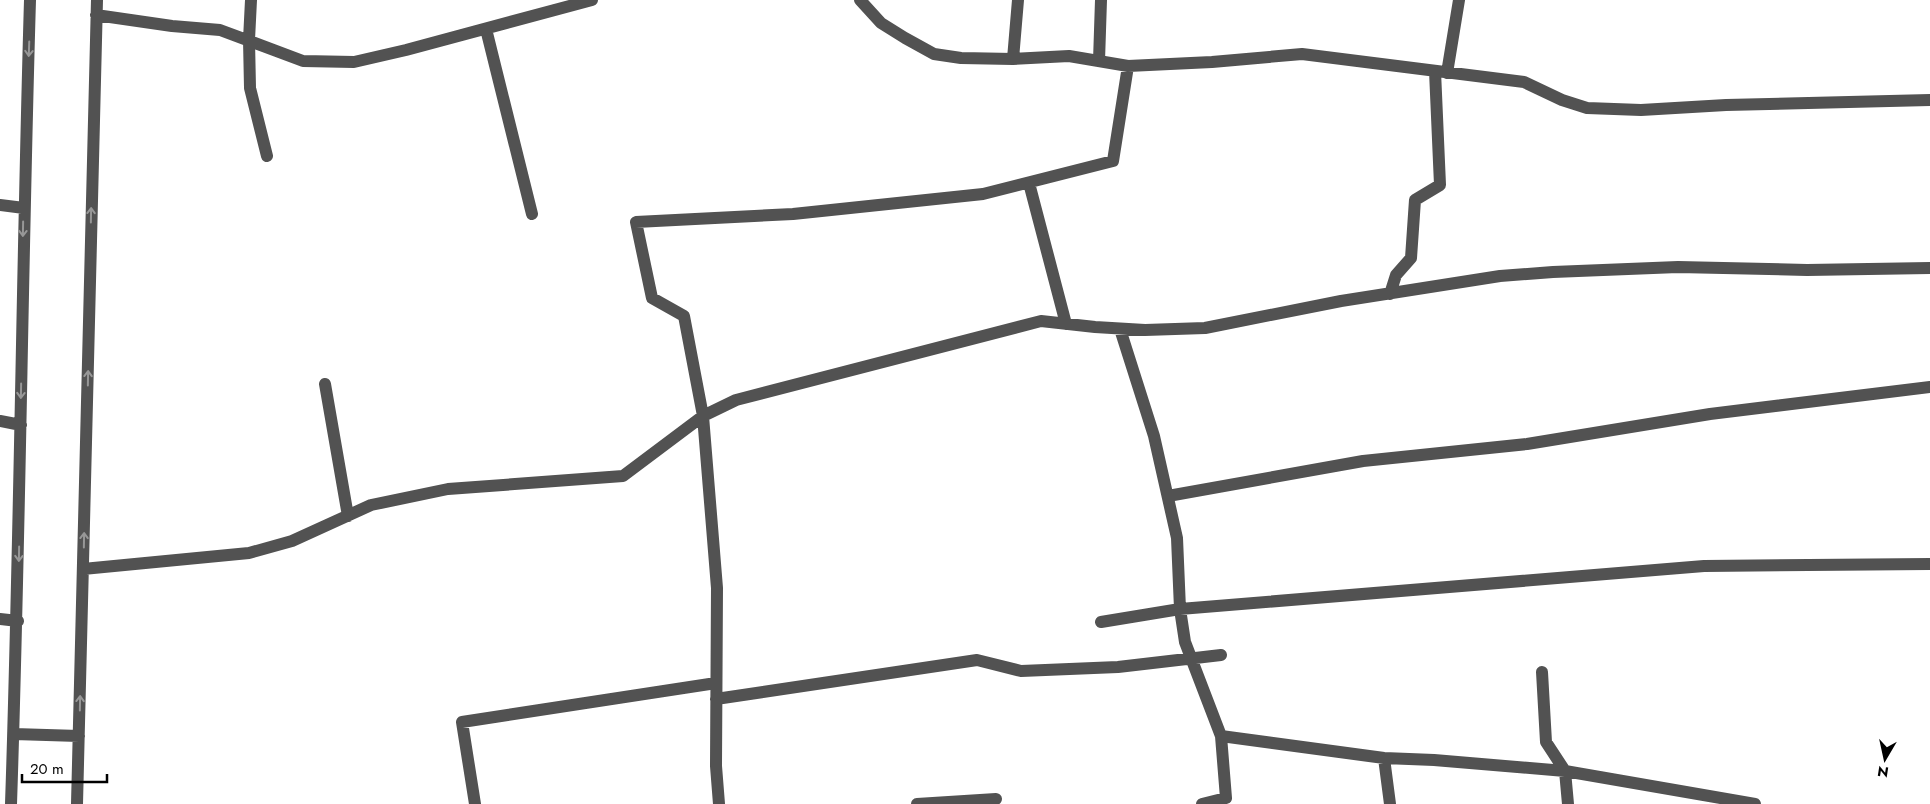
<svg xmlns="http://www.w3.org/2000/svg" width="1930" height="804" font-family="Jost,sans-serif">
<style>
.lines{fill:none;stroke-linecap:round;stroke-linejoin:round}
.minor{stroke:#525252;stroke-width:12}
.oneway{stroke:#979797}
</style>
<rect width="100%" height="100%" fill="#fff"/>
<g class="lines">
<path class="minor" d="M251 0 249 40 250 88 267 156
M860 0 881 23 905 38 934 54 961 58 1013 59 1069 56 1128 66 1212 62 1302 54 1524 82 1562 100 1587 108 1641 110 1726 105 1930 100
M96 15 172 26 220 30 303 61 354 62 406 50 592 0
M486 29 532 214
M1013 59 1018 0
M1099 61 1101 0
M1447 73 1459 0
M1029 183 1066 324
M0 205 24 208
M1390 294 1396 275 1411 258 1415 200 1440 185 1435 71
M1120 329 1154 436 1177 538 1180 609 1185 642 1221 736 1226 798 1202 804
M325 384 348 516
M0 421 21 425
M1168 496 1363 461 1527 444 1710 414 1930 387
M83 569 249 553 292 541 371 505 448 489 623 476 703 416 736 400 1041 321 1095 327 1145 330 1205 328 1341 301 1500 276 1553 272 1678 267 1807 270 1930 268
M0 619 18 621
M1101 622 1180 609 1704 566 1930 564
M1542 672 1546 742 1565 771 1568 804
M716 699 977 660 1021 671 1118 667 1221 655
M14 734 79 736
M1221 736 1384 758 1434 760 1565 771 1755 804
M1384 758 1390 804
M11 804C20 536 22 268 30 0
M77 804 97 0
M475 804 462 722 716 683
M719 804 716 766 717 588 703 416 684 316 652 298 636 222 793 214 983 194 1113 161 1128 66
M917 804 996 799"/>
</g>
<defs><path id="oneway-shaft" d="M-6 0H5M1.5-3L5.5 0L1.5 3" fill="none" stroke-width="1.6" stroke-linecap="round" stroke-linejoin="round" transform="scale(1.25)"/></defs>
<g class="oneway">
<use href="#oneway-shaft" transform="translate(29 49) rotate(92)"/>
<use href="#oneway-shaft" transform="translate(91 215) rotate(-89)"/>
<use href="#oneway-shaft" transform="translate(23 229) rotate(91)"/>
<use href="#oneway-shaft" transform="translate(88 378) rotate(-89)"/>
<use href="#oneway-shaft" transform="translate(21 391) rotate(91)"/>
<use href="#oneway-shaft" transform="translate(84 540) rotate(-89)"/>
<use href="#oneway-shaft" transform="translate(19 554) rotate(91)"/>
<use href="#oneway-shaft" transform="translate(80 703) rotate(-89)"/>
</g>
<g transform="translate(1885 759) rotate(189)" stroke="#ffffff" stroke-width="4" paint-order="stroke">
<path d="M0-4L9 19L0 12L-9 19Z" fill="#000000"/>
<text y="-8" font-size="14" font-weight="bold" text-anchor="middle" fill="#000000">N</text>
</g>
<path d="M22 774v8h85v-8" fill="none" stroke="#000000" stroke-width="2.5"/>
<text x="30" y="774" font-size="15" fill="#000000" stroke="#ffffff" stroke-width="4" paint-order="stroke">20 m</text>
</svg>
